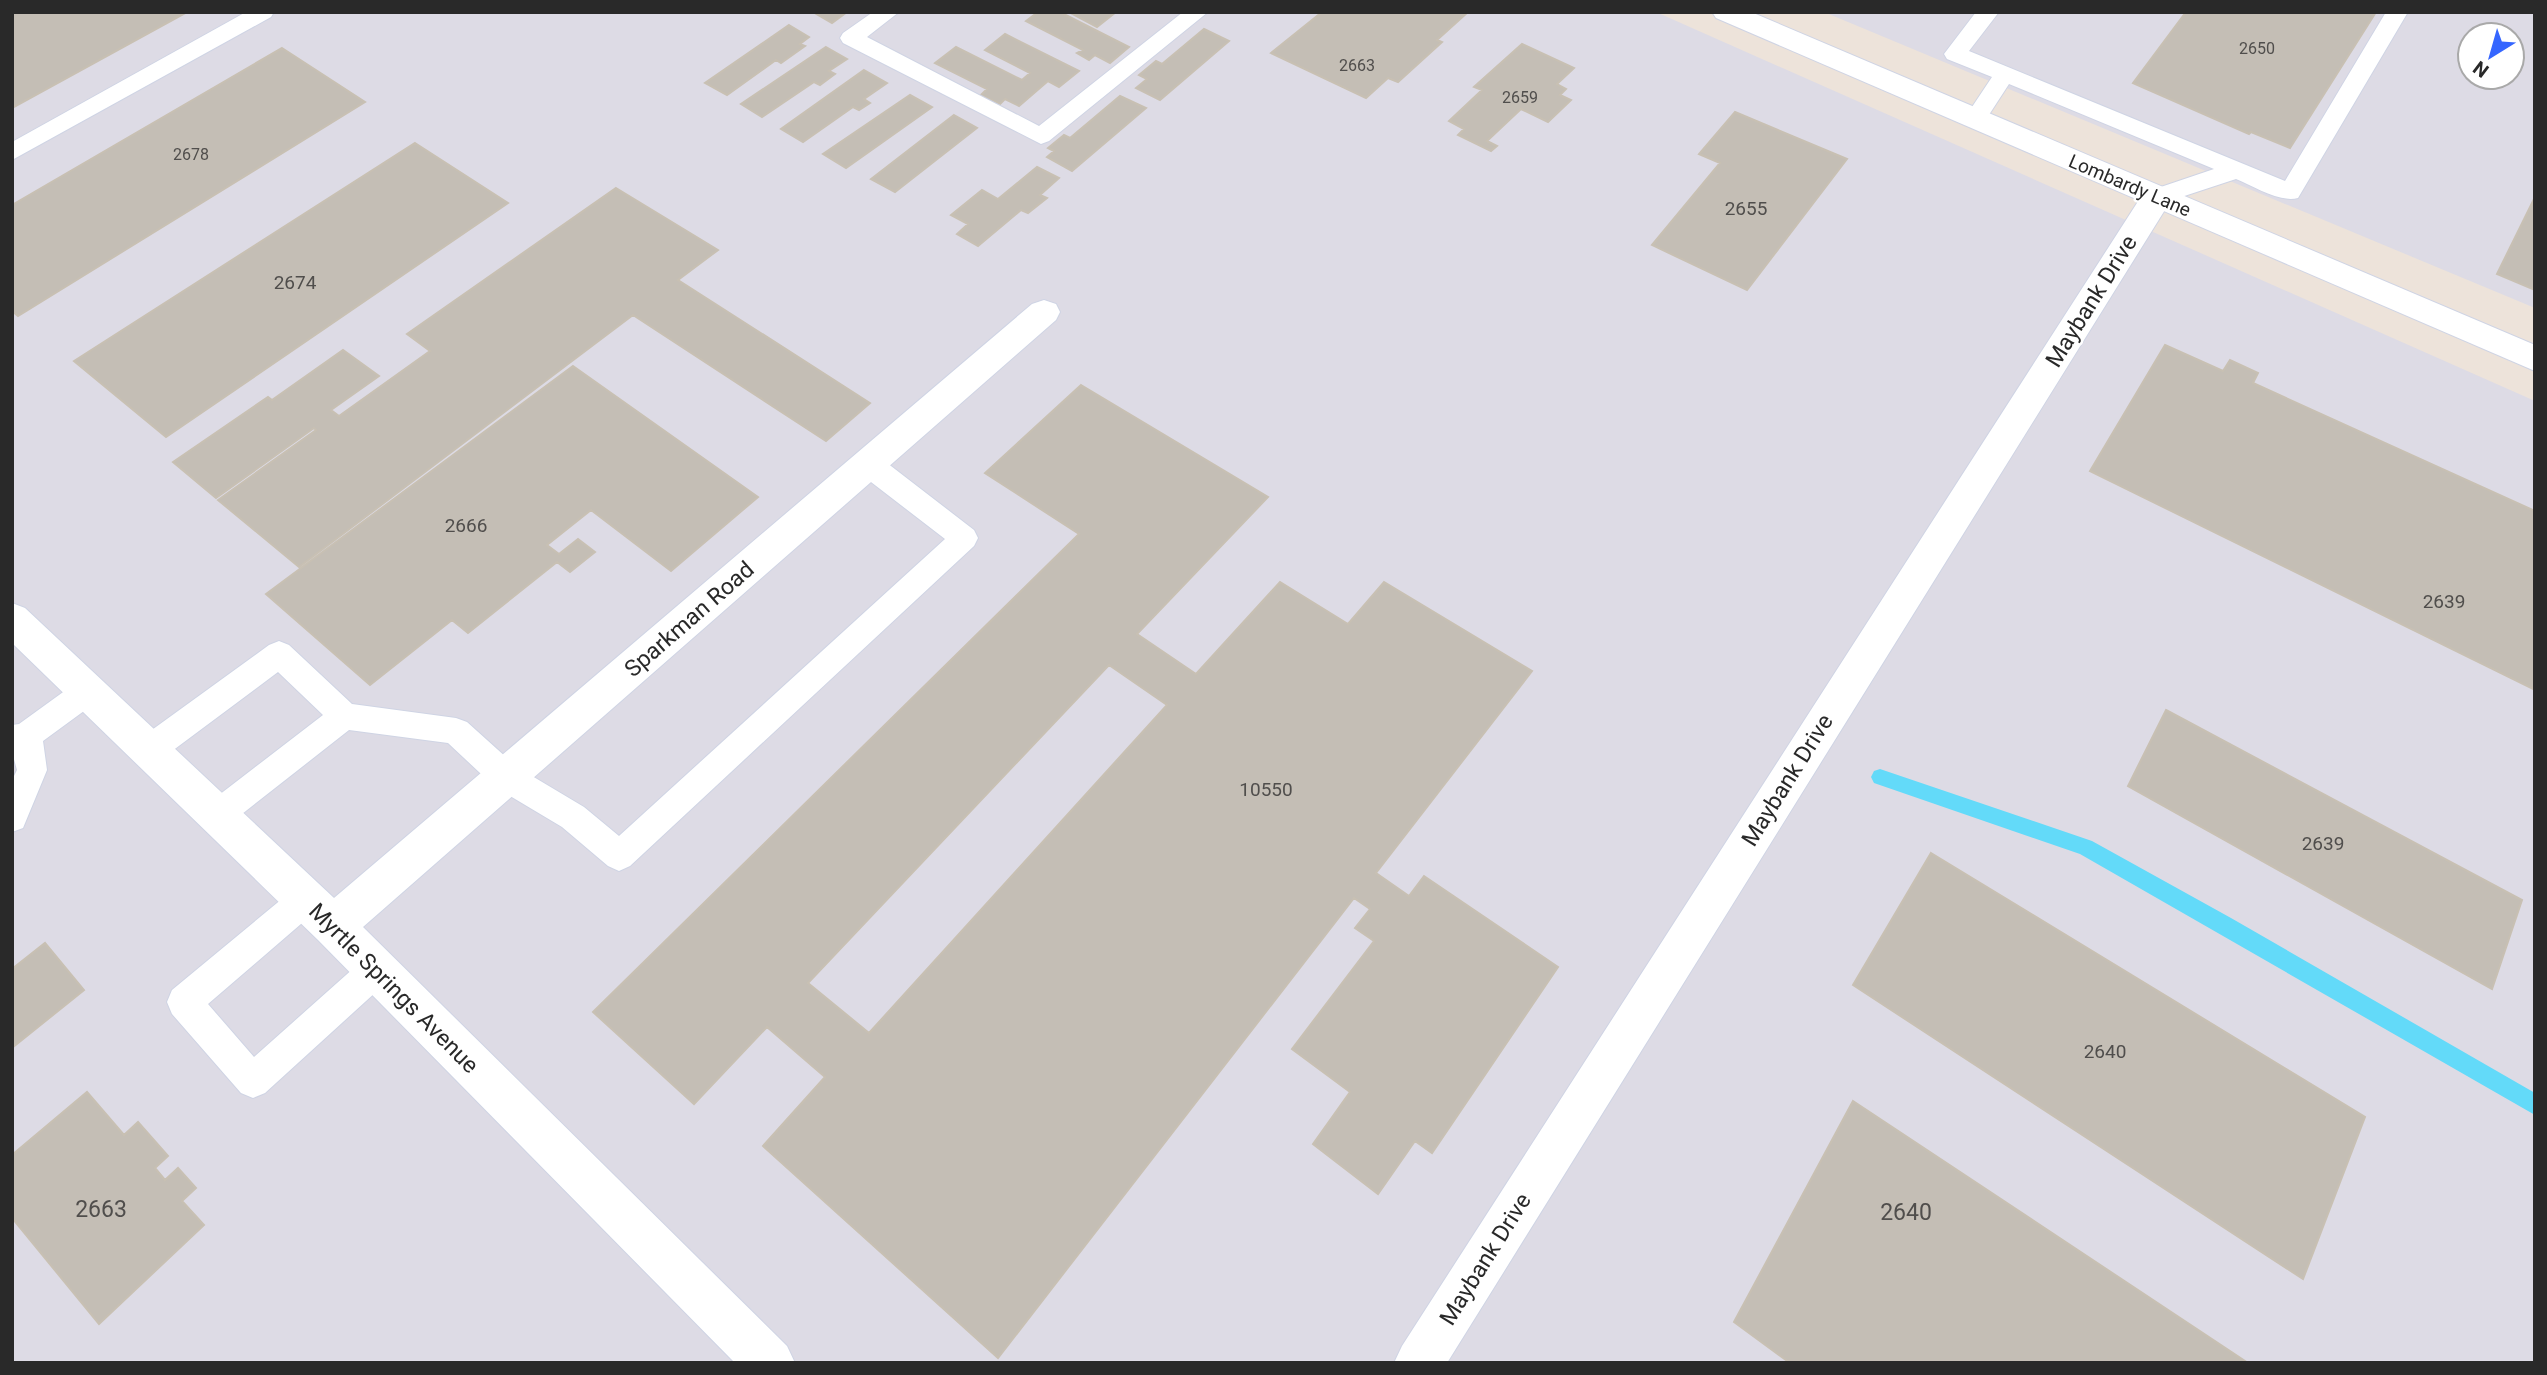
<svg xmlns="http://www.w3.org/2000/svg" width="2547" height="1375" font-family="Roboto,sans-serif">
<style>
.industrial{fill:#dddbe5;fill-rule:evenodd}
.lines{fill:none;stroke-linecap:round;stroke-linejoin:round}
.stream{fill:#63daf9;fill-rule:evenodd}
.building{fill:#c4beb5;stroke:#c8c0b3;stroke-width:2;fill-rule:evenodd}
.lane-casing{stroke:#cfd4e4;stroke-width:2}
.street-casing{stroke:#cfd4e4;stroke-width:2}
.secondary-casing{stroke:#cfd4e4;stroke-width:2}
.lane{fill:#fff;fill-rule:evenodd}
.street{fill:#fff;fill-rule:evenodd}
.secondary{fill:#fff;fill-rule:evenodd}
.labels{text-anchor:middle;stroke-width:5;stroke-linejoin:round;paint-order:stroke}
.far-number-label{font-size:16px;fill:#504e4c}
.far-street-label{font-size:19px;fill:#292929;stroke:#fff}
.number-label{font-size:19px;fill:#504e4c}
.street-label{font-size:23px;fill:#292929;stroke:#fff}
.near-number-label{font-size:23px;fill:#504e4c}
</style>
<rect width="100%" height="100%" fill="#ede3da"/>
<path class="industrial" d="M12 12H1656L2535 401V1363H12Z
M1824 12H2535V308ZM2470 35H2512V77H2470Z"/>
<g class="lines">
<path class="stream" d="M1880 769 2092 841 2231 918 2535 1093V1115L2080 854 1874 783 1871 777 1874 771Z"/>
</g>
<path class="building" d="M12 12H187L12 108Z
M813 12H847L832 23Z
M1038 12H1060L1129 47 1110 63 1095 55 1089 60 1077 53 1083 50 1026 21Z
M1069 12H1116L1097 27Z
M1322 12H1468L1437 40 1442 42 1398 82 1388 78 1366 98 1271 53Z
M2186 12H2376L2290 148 2251 132 2249 134 2133 83Z
M789 25 809 37 800 44 805 46 781 63 776 60 727 95 705 83Z
M1204 29 1229 41 1160 100 1136 88 1147 79 1139 75 1156 61 1162 64Z
M1005 34 1079 71 1059 87 1048 81 1019 106 1005 99 1000 104 981 95 987 89 935 63 956 47 1022 80 1030 73 985 50Z
M1522 44 1574 68 1557 84 1566 89 1560 95 1571 100 1548 122 1521 109 1487 141 1497 146 1491 151 1458 135 1464 129 1449 121 1482 90 1474 87Z
M826 47 847 59 829 71 835 74 820 85 814 82 762 117 741 104Z
M282 48 365 102 18 316 12 311V205Z
M864 70 887 83 864 99 870 103 859 110 853 107 803 142 781 129Z
M910 95 932 107 846 168 823 154Z
M1120 96 1146 108 1072 171 1047 157 1054 151 1048 148 1064 135 1070 138Z
M1735 112 1847 159 1747 290 1652 245 1720 163 1699 154Z
M954 115 977 128 895 192 871 179Z
M415 143 508 203 166 437 74 361Z
M1037 167 1059 178 1040 195 1047 198 1028 213 1021 210 978 246 957 234 968 224 951 215 982 190 998 199Z
M616 188 718 250 678 280 870 403 826 441 633 315 299 567 218 500 316 430 314 428 216 498 173 462 268 397 272 400 343 350 379 376 331 410 339 416 430 351 407 334Z
M2535 197V290L2497 274Z
M2165 345 2223 371 2230 360 2258 373 2253 383 2535 511V690L2090 471Z
M573 366 758 497 671 571 591 510 547 545 559 554 578 539 595 552 570 572 557 562 468 633 452 620 370 685 266 594Z
M1081 385 1268 497 1137 634 1196 674 1280 582 1348 624 1384 582 1532 671 1376 873 1409 896 1424 876 1558 967 1432 1153 1415 1141 1378 1194 1313 1144 1350 1092 1292 1049 1374 941 1355 928 1370 909 1354 898 998 1358 763 1146 825 1077 767 1027 694 1104 593 1012 1079 534 985 473ZM1109 665 1167 705 869 1033 808 983Z
M2166 710 2522 900 2492 989 2128 786Z
M1931 853 2365 1117 2303 1279 1853 985Z
M45 943 84 990 12 1048V969Z
M87 1092 124 1135 138 1122 168 1156 155 1168 165 1180 178 1168 196 1188 182 1201 204 1225 99 1324 12 1218V1155Z
M1853 1101 2248 1363H1790L1734 1322Z"/>
<g class="lines">
<g class="lane-casing">
<path id="lane" d="M246 12H274L271 17 12 160V142Z
M873 12H899L867 37 1039 126 1183 12H1208L1049 141 1041 144 843 43 840 38 843 33Z
M1976 12H1999L1969 51 2285 181 2386 12H2408L2298 198C2279 203 2254 186 2236 179L2157 205 2149 203 2145 197 2149 191 2214 169 2009 84 1983 124 1975 127 1967 124 1964 119 1992 77 1947 59 1944 54Z
M868 453 878 456 974 530 978 538 974 546 630 866 619 871 608 866 562 827 495 787 448 743 349 730 228 825 217 829 206 825 201 815 206 805 323 715 278 672 160 760 149 764 138 760 134 750 138 740 269 645 279 641 289 645 352 704 456 718 467 722 517 767 584 807 619 836 945 539 858 472 854 464 858 456Z
M88 678 99 682 103 691 99 700 43 741 47 770 23 828 12 832V780L17 770 12 752V725L19 724 77 682Z
M305 885 316 889 321 900 316 911 208 1004 254 1057 364 959 376 954 388 959 393 970 388 981 265 1093 253 1098 241 1093 172 1014 167 1002 172 990 294 889Z"/>
</g>
<g class="street-casing">
<path id="street" d="M2157 186 2168 189 2172 197 2168 205 1447 1363H1394L1402 1346 2146 189Z
M1044 300 1056 304 1060 312 1056 320 363 927 787 1346 795 1363H735L318 940 12 643V603L25 608 334 898 1032 304Z"/>
</g>
<g class="secondary-casing">
<path id="secondary" d="M1712 12H1751L2535 345V371L1716 18Z"/>
</g>
<use href="#lane" class="lane"/>
<use href="#street" class="street"/>
<use href="#secondary" class="secondary"/>
</g>
<g class="labels">
<g class="far-number-label">
<text x="2257" y="54">2650</text>
<text x="1357" y="71">2663</text>
<text x="1520" y="103">2659</text>
<text x="191" y="160">2678</text>
</g>
<g class="far-street-label">
<text transform="translate(2130 185) rotate(23)" y="7">Lombardy Lane</text>
</g>
<g class="number-label">
<text x="1746" y="215">2655</text>
<text x="295" y="289">2674</text>
<text x="466" y="532">2666</text>
<text x="2444" y="608">2639</text>
<text x="1266" y="796">10550</text>
<text x="2323" y="850">2639</text>
<text x="2105" y="1058">2640</text>
</g>
<g class="street-label">
<text transform="translate(2091 301) rotate(-58)" y="8">Maybank Drive</text>
<text transform="translate(689 619) rotate(-41)" y="8">Sparkman Road</text>
<text transform="translate(1787 780) rotate(-58)" y="8">Maybank Drive</text>
<text transform="translate(394 988) rotate(45)" y="8">Myrtle Springs Avenue</text>
<text transform="translate(1485 1259) rotate(-58)" y="8">Maybank Drive</text>
</g>
<g class="near-number-label">
<text x="101" y="1217">2663</text>
<text x="1906" y="1220">2640</text>
</g>
</g>
<rect width="2547" height="1375" fill="none" stroke="#292929" stroke-width="28"/>
<g transform="translate(2491 56) rotate(217)"><circle r="33" fill="#ffffff" stroke="#a9a9a9" stroke-width="2"/>
<path d="M0-5L12 26L0 18L-12 26Z" fill="#3566ff"/>
<text y="-10" font-size="19" font-weight="bold" text-anchor="middle" fill="#292929">N</text>
</g>
</svg>
